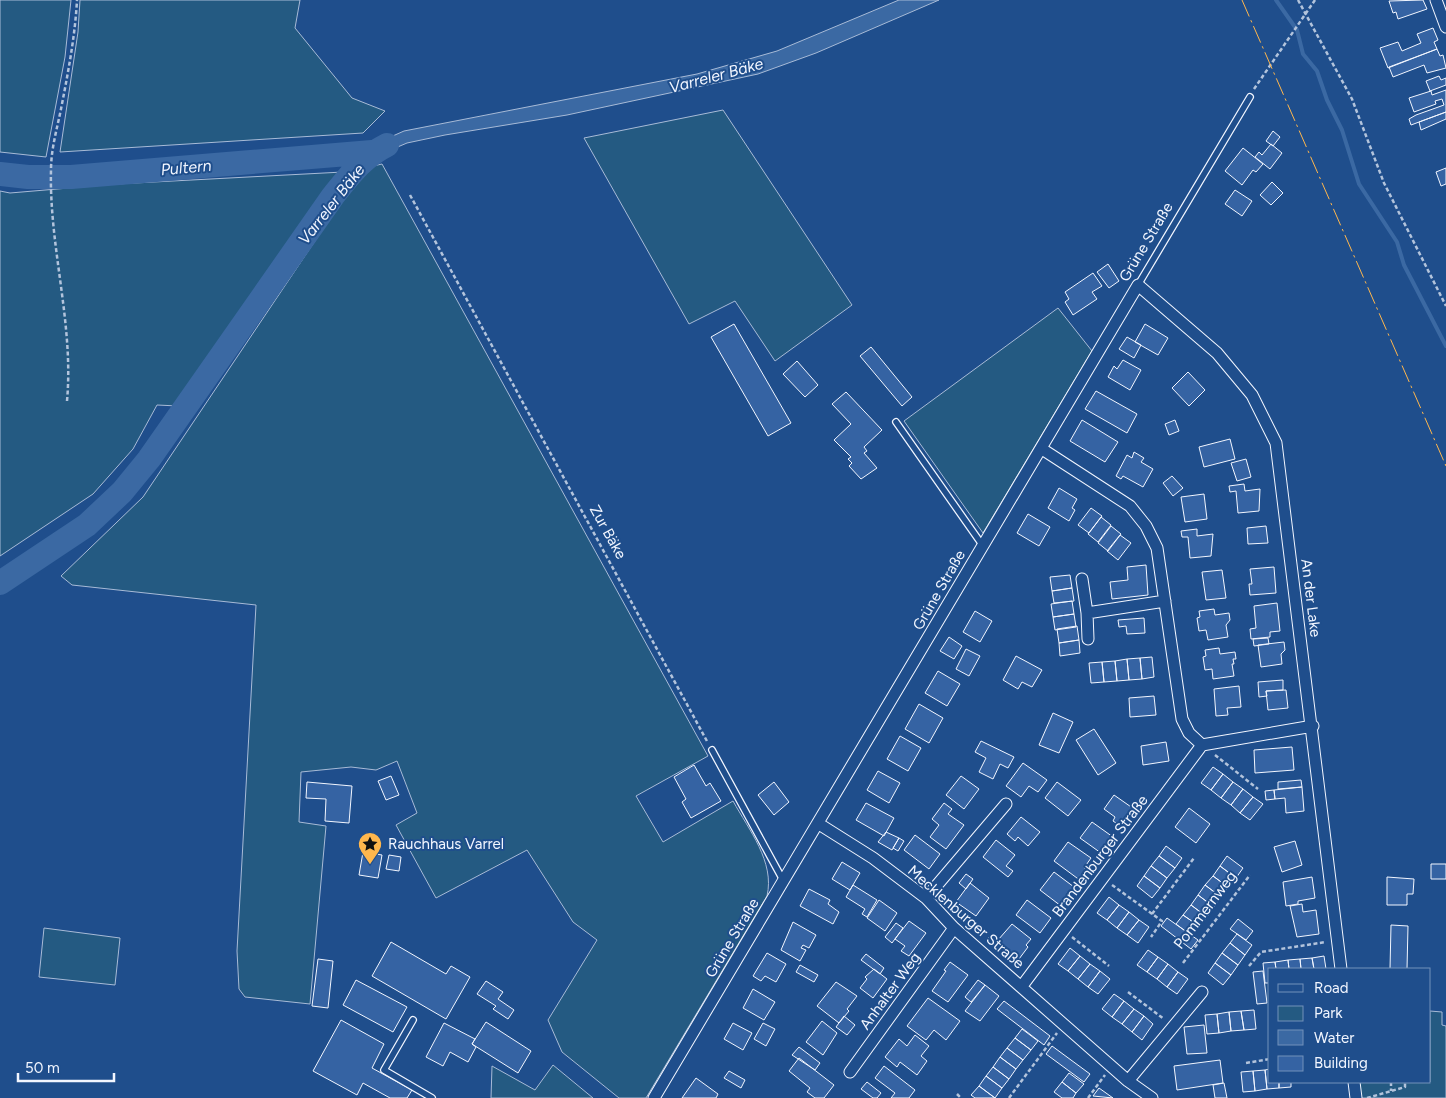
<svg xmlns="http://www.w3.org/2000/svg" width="1446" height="1098" font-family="Figtree,sans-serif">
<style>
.green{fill:#245a82;stroke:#a8bbd7}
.water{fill:#3b69a3;stroke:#a8bbd7}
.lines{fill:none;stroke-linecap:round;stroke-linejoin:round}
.stream{stroke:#3b69a3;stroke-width:4}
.river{stroke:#3b69a3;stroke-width:24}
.building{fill:#3563a3;stroke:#f2f6ff}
.lane-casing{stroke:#f2f6ff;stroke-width:8}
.street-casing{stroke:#f2f6ff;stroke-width:13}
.path{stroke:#b3c4dc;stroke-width:2.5;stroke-dasharray:4 2.5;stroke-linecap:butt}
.lane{stroke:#1f4e8c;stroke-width:5.5}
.street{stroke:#1f4e8c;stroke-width:11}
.power{stroke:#ffb74d;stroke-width:1;stroke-dasharray:18 4 2.5 4;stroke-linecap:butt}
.labels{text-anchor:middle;stroke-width:4;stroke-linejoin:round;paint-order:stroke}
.street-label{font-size:15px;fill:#f2f6ff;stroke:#1f4e8c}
.poi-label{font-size:15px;fill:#f2f6ff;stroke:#1f4e8c;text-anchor:start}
.water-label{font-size:16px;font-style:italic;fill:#f2f6ff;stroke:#1f4e8c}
</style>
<rect width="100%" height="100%" fill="#1f4e8c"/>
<path class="green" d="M0 0H71L65 57 46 157 0 152Z
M80 0H300L295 28 352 98 385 111 363 133 60 152 78 32Z
M723 110 852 305 775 361 735 301 689 324 584 138Z
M382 164 708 756 636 796 663 842 733 801C749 830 775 862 767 896L646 1098H619L562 1052 548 1020 597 940 573 922 527 850 436 898 396 825 417 813 397 761 376 770 351 767 301 772 299 822 326 826 310 1004 245 997 239 989 237 951 256 605 72 585 61 576 143 497 364 168Z
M343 172 178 406 157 405 133 449 93 494 0 556V191L10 193 116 184Z
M1058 308 1092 351 983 533 904 421Z
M44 928 120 938 115 985 39 977Z
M1430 1011 1442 1012V1025L1446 1026V1098H1356L1354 1082H1430Z
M553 1065 593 1098H491L492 1066 535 1090Z"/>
<path class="water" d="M899 0H939L816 53 758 74 567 115 445 135 407 143 360 163 368 147 404 131 697 74 777 51Z"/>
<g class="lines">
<path class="stream" d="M1276 0 1297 30 1303 54 1317 71 1327 100 1342 130 1359 184 1397 242 1404 265 1446 346"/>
<path class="river" d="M0 174 28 177H71L372 152
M0 583 87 525 122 492 149 459 333 196C350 175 363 157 387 145"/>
</g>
<path class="building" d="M1423 0 1427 9 1398 19 1396 12 1393 13 1389 1Z
M1433 28 1438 40 1434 42 1437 49 1388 68 1380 48 1398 42 1402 51 1421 43 1417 34Z
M1437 49 1440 56 1443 55 1446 68 1427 73 1424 65 1393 77 1389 67Z
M1439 76 1441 80 1446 78V85L1430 91 1426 81Z
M1446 90V112L1411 125 1409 119 1416 115 1444 105 1442 99 1435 101 1436 104 1414 112 1409 98 1431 91 1432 95Z
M1446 112V119L1421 130 1419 122Z
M1273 131 1280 137 1273 146 1266 141Z
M1271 144 1282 153 1270 169 1255 157 1259 152 1262 155Z
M1243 148 1263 164 1256 172 1253 170 1242 185 1225 171Z
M1446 168V184L1441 186 1436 172Z
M1272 182 1283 193 1271 205 1260 195Z
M1235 190 1252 201 1242 216 1225 204Z
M1108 264 1119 281 1109 288 1097 272Z
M1093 273 1102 286 1092 292 1097 299 1073 315 1065 302 1069 299 1065 292Z
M734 324 791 423 768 436 711 337Z
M1145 324 1168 338 1158 355 1135 342Z
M1127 337 1141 345 1134 358 1119 349Z
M871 347 912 397 902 406 860 356Z
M1123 360 1141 370 1130 390 1108 377 1114 366 1117 369Z
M797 361 818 385 805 397 783 374Z
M1188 372 1205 390 1189 406 1172 388Z
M1096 391 1137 414 1127 433 1085 409Z
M846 392 882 430 864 447 867 451 864 453 877 468 861 479 849 466 852 463 848 459 851 457 834 440 851 424 832 404Z
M1082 420 1118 442 1105 462 1070 441Z
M1175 420 1179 431 1169 435 1165 424Z
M1230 439 1235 459 1204 467 1199 447Z
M1134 452 1144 458 1141 462 1153 469 1143 487 1123 476 1121 479 1116 476 1127 455 1132 458Z
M1246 459 1251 477 1237 481 1231 463Z
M1172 476 1183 488 1173 496 1163 483Z
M1244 484 1245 491 1260 489 1259 511 1238 513 1236 491 1230 492 1229 486Z
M1059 488 1077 499 1072 508 1075 510 1069 521 1048 508Z
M1204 494 1207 519 1185 522 1181 497Z
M1091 508 1102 516 1089 533 1078 525Z
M1028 514 1050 527 1039 546 1017 533Z
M1101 517 1111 525 1098 542 1088 534Z
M1111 526 1121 534 1108 551 1098 543Z
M1266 526 1268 543 1248 544 1247 528Z
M1197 529V536L1213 534 1211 556 1190 558 1188 537H1182L1181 531Z
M1120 535 1131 543 1118 560 1107 551Z
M1146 565 1148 595 1112 599 1110 582 1128 580 1127 567Z
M1274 567 1276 593 1250 595 1249 584H1252L1250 569Z
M1222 570 1226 598 1206 600 1202 572Z
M1070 575 1072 588 1052 591 1050 577Z
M1072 588 1074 601 1054 603 1052 591Z
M1072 601 1074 614 1053 617 1051 604Z
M1277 603 1280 631 1270 632V637L1251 639 1250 629 1256 628 1254 606Z
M1214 609 1215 615 1229 613 1230 620 1226 625 1228 637 1208 640 1206 630 1199 631 1197 618 1200 617 1199 611Z
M975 611 992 621 980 642 963 632Z
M1074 614 1076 627 1055 630 1053 617Z
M1144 618 1145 633 1127 634 1126 626 1119 627 1118 620Z
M1077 626 1079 640 1059 643 1057 629Z
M949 637 962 646 954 659 940 651Z
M1268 638 1269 644 1254 646 1253 639Z
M1079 640 1080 653 1060 656 1059 643Z
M1284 642 1285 650 1281 654 1282 664 1261 667 1258 645Z
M1219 648 1220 654 1235 652 1236 659H1233L1234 664H1232L1234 676 1213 679 1212 669 1205 670 1203 657 1206 656 1205 650Z
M966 649 980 656 969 676 956 669Z
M1016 656 1042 670 1032 687 1022 682 1018 689 1003 680Z
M1152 657 1154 677 1142 679 1140 658Z
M1140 658 1142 679 1129 680 1127 659Z
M1127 659 1129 680 1117 681 1115 661Z
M1115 661 1117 681 1104 682 1102 662Z
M1102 662 1104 682 1091 683 1089 663Z
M938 671 960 684 947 706 925 693Z
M1283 680V690L1266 691 1267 696 1259 697 1258 682Z
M1239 686 1241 707 1227 708 1228 715 1216 716 1214 689Z
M1286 690 1288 708 1268 710 1266 691Z
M1154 696 1156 715 1130 717 1129 698Z
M919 704 943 718 929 743 905 729Z
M1053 713 1073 722 1059 753 1039 745Z
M1094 729 1116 763 1098 775 1076 740Z
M900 736 921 748 908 771 887 759Z
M981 741 1014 757 1008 768 1000 764 993 779 979 772 986 758 975 752Z
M1166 742 1169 761 1143 765 1141 746Z
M1292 747 1294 770 1255 773 1254 750Z
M1023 763 1047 780 1038 792 1029 786 1021 797 1006 786Z
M694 765 706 786 710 783 721 801 691 818 682 802 686 799 674 777Z
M1213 767 1223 774 1211 790 1201 783Z
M878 771 900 783 889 803 867 790Z
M1223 774 1233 782 1221 798 1211 790Z
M391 776 399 795 386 800 378 781Z
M961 776 979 789 964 809 946 795Z
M1301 780 1302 787 1278 789V782Z
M307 782 352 786 349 823 325 821 326 799 306 798Z
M774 782 789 802 774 815 758 795Z
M1057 782 1081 800 1068 816 1045 798Z
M1233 782 1243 789 1231 805 1221 798Z
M1302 787 1304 811 1286 813 1285 798 1275 799 1274 790Z
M1243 789 1253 797 1240 813 1231 805Z
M1274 790 1275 799 1266 800 1265 791Z
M1114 795 1134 809 1122 827 1113 821 1115 817 1104 809Z
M1253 797 1263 804 1250 820 1240 813Z
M866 803 894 818 884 836 856 820Z
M944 803 952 809 948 814 964 825 946 849 930 837 939 825 932 819Z
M1189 808 1210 824 1196 843 1175 827Z
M1021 817 1040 832 1028 846 1018 837 1015 841 1007 834Z
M1092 822 1113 837 1101 853 1080 838Z
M886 832 899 838 892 850 878 842Z
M915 835 940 854 929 869 904 850Z
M899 838 904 841 898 851 893 848Z
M996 840 1015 855 1006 866 1013 871 1008 877 983 857Z
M1295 841 1302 865 1282 872 1274 847Z
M1068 842 1091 858 1084 868 1088 871 1081 881 1054 861Z
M1166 846 1182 858 1175 868 1159 856Z
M363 852 382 855 378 878 359 875Z
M389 855 401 857 399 871 386 869Z
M1159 856 1175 868 1167 878 1151 866Z
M1227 856 1243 868 1236 878 1220 866Z
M842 862 860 873 850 890 832 879Z
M1431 864H1446V879H1431Z
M1151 866 1167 878 1160 888 1144 876Z
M1220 866 1236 878 1228 887 1213 876Z
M1054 872 1074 887 1061 906 1040 890Z
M966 874 973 879 966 889 959 883Z
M1144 876 1160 888 1152 898 1137 886Z
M1213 876 1228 887 1221 897 1205 885Z
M1312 877 1315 898 1298 901V904L1286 906 1283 882Z
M1387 877 1414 879 1413 894H1407V905H1387Z
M970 883 989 898 976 916 956 902Z
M853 885 877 900 867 917 862 914 865 909 846 897Z
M1205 885 1221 897 1214 907 1198 895Z
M809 889 830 900 828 904 839 912 833 924 800 906Z
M1198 895 1214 907 1207 917 1191 905Z
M1109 897 1119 905 1107 920 1097 913Z
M879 900 897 913 885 931 867 918Z
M1027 900 1051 918 1040 933 1016 915Z
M1302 904 1303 912 1316 910 1319 934 1297 937 1290 906Z
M1119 905 1129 912 1117 928 1107 920Z
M1191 905 1207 917 1199 926 1183 915Z
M1129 912 1139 920 1127 935 1117 928Z
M1183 915 1199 926 1192 936 1176 924Z
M1167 918 1198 940 1191 949 1161 926Z
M1238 919 1253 931 1246 940 1230 929Z
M1139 920 1149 927 1138 943 1127 935Z
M909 921 926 933 909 956 901 951 905 946 895 939Z
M793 922 816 935 809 948 803 945 801 948 806 950 800 961 781 950Z
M896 923 903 928 892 943 885 937Z
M1012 924 1031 939 1026 945 1028 947 1019 959 998 940Z
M1391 925 1408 926 1407 969H1390Z
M1237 934 1252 945 1245 955 1230 943Z
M990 936 1001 945 997 950 986 940Z
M391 942 446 974 451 966 470 977 446 1019 372 976Z
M1230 943 1245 955 1238 965 1222 953Z
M1070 948 1080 956 1068 971 1058 964Z
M1148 950 1158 957 1147 972 1137 965Z
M767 953 786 964 776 982 765 976 761 981 753 976Z
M1222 953 1238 965 1231 975 1215 963Z
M866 954 884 968 880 974 861 960Z
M1080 956 1090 964 1078 979 1068 971Z
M1324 956 1326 969H1314L1312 958Z
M1158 957 1168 964 1157 979 1147 972Z
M1312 958 1314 969H1301L1300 959Z
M318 959 333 961 328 1008 312 1006Z
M1300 959 1301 969H1289L1288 960Z
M1288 960 1289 969H1276L1275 962Z
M950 962 968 975 948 1002 932 991 946 971 944 970Z
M1275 962 1276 969H1270V983H1265L1263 963Z
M1215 963 1231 975 1223 985 1208 973Z
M1090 964 1100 971 1088 987 1078 979Z
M1168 964 1178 972 1167 987 1157 979Z
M800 965 818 975 814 982 796 972Z
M874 969 887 979 873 998 860 988 867 979 865 977Z
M1100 971 1110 979 1098 994 1088 987Z
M1263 971 1267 1003 1257 1004 1253 972Z
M1178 972 1188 979 1177 994 1167 987Z
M356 980 407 1007 393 1032 343 1005Z
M978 980 985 985 971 1002 965 997Z
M486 981 503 992 498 999 514 1010 508 1019 493 1009 496 1006 477 994Z
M836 982 857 996 847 1009 849 1011 839 1023 817 1006Z
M985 985 999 996 980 1021 965 1011Z
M753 989 775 1002 764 1020 743 1008Z
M1114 994 1124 1001 1112 1017 1102 1009Z
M928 998 960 1021 946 1040 934 1030 926 1040 907 1026Z
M1004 1001 1050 1036 1044 1045 997 1009Z
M1124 1001 1134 1009 1122 1024 1112 1017Z
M1134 1009 1144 1016 1132 1032 1122 1024Z
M1254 1010 1256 1029 1244 1030 1241 1011Z
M1241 1011 1244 1030 1231 1031 1229 1012Z
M1229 1012 1231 1031 1219 1033 1217 1014Z
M1217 1014 1219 1033 1207 1034 1205 1015Z
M844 1016 855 1025 847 1035 836 1027Z
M1144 1016 1153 1024 1142 1040 1132 1032Z
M341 1020 384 1044 372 1068 412 1090 407 1098H390L363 1083 357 1095 313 1071Z
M822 1021 837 1033 823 1055 806 1042Z
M486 1022 531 1051 518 1073 472 1044Z
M444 1023 475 1039 472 1044 476 1047 468 1062 450 1052 443 1066 426 1057Z
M733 1023 752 1033 743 1050 724 1039Z
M763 1023 775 1029 766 1046 754 1039Z
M1204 1025 1207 1053 1187 1054 1184 1027Z
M1022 1029 1038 1041 1031 1050 1015 1038Z
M915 1035 929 1046 921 1056 927 1061 917 1075 900 1062 897 1067 885 1057 899 1039 907 1046Z
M1015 1038 1031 1050 1023 1060 1007 1048Z
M1052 1046 1090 1074 1084 1082 1046 1054Z
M799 1047 820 1063 815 1070 792 1055Z
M1007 1048 1023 1060 1016 1069 1000 1057Z
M1000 1057 1016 1069 1009 1079 993 1067Z
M799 1058 834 1085 824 1098H815L807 1092 810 1088 789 1071Z
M1220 1060 1223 1083 1177 1090 1174 1066Z
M884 1066 915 1090 909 1098H891L895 1093 875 1078Z
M993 1067 1009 1079 1002 1088 986 1076Z
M1270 1069V1082H1279V1088L1267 1089 1265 1070Z
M1265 1070 1267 1089 1255 1091 1253 1071Z
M729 1071 745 1080 741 1088 724 1078Z
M1253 1071 1255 1091 1243 1092 1241 1072Z
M1069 1073 1084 1084 1076 1093 1062 1082Z
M986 1076 1002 1088 995 1098 979 1086Z
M696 1078 718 1094 716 1098H682Z
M867 1082 881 1093 877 1098H873L861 1089Z
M1062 1082 1076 1093 1073 1098H1062L1054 1092Z
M1279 1082H1291V1087L1279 1088Z
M1224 1083 1227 1098H1215L1213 1085Z
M979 1086 995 1098H975L971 1095Z
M1099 1088 1113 1098 1093 1096Z"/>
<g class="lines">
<g class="lane-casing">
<path id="lane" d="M1138 285 1250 97
M896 422 983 546
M712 750 783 880
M413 1020 384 1070 432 1098"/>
</g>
<g class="street-casing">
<path id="street" d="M1436 0 1446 27
M1042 449 1130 506 1146 526 1157 548 1182 719 1189 733 1202 745
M1082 579 1087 613 1165 601
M1087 613 1088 639
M819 824 873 858 926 898 954 928 1128 1081 1152 1098
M926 898 1006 804
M1022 986 1202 745 1313 726
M850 1072 954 928
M1128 1081 1202 992
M1354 1082 1356 1098
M654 1098 1138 285 1217 353 1252 395 1276 443 1341 969"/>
</g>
<path class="path" d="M1298 0 1352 99 1384 183 1446 306
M1254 89 1315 0
M410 195 708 743
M67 401C74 324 49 247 51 170 51 149 57 129 61 109 68 73 75 37 77 0
M1215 755 1258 789
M1112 885 1162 921 1151 937
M1152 914 1194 858
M1072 937 1109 966
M1183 963 1250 875
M1249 966 1261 952 1326 942
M1128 992 1164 1019
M1268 1005H1270
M1246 1063 1270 1059
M1391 1082V1091
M957 1094 961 1098
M1009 1098 1057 1033
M1088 1098 1105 1075
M1367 1098 1405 1087V1082"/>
<use href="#lane" class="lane"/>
<use href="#street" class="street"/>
<path class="power" d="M1242 0 1446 466"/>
</g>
<defs>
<g id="sight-pin" transform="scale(1.25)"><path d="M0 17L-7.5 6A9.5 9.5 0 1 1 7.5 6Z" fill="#ffb74d" stroke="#1f4e8c"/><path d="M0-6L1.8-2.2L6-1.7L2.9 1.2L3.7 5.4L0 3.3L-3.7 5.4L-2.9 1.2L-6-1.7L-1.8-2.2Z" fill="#111"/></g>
</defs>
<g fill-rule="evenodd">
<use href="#sight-pin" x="370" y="844"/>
</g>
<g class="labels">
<g class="street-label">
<text transform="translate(1146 242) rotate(-59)" y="5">Grüne Straße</text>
<text transform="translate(608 532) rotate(61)" y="5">Zur Bäke</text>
<text transform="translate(939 590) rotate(-60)" y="5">Grüne Straße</text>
<text transform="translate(1311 598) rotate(83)" y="5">An der Lake</text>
<text transform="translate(1100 856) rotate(-53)" y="5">Brandenburger Straße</text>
<text transform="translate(1205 910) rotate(-53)" y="5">Pommernweg</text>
<text transform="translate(966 917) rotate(41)" y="5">Mecklenburger Straße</text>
<text transform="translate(732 938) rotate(-59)" y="5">Grüne Straße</text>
<text transform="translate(890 991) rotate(-54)" y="5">Anhalter Weg</text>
</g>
<g class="poi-label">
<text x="388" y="849">Rauchhaus Varrel</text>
</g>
<g class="water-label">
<text transform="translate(716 75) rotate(-15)" y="6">Varreler Bäke</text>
<text transform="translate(186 167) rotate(-5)" y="6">Pultern</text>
<text transform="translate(331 204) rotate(-52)" y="6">Varreler Bäke</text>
</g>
</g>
<rect x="1268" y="968" width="162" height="115" fill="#1f4e8c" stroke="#7391ba"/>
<rect x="1278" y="984" width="25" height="8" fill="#1f4e8c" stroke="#7391ba"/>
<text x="1314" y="993" font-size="15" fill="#f2f6ff">Road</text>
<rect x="1278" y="1006" width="25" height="15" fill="#245a82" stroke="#7391ba"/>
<text x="1314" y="1018" font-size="15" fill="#f2f6ff">Park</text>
<rect x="1278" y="1030" width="25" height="15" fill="#3b69a3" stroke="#7391ba"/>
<text x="1314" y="1043" font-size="15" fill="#f2f6ff">Water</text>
<rect x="1278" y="1056" width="25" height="15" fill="#3563a3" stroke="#7391ba"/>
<text x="1314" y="1068" font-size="15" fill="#f2f6ff">Building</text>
<path d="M18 1073v8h96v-8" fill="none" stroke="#f2f6ff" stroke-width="2.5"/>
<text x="25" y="1073" font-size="15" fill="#f2f6ff" stroke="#1f4e8c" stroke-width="4" paint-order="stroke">50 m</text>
</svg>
